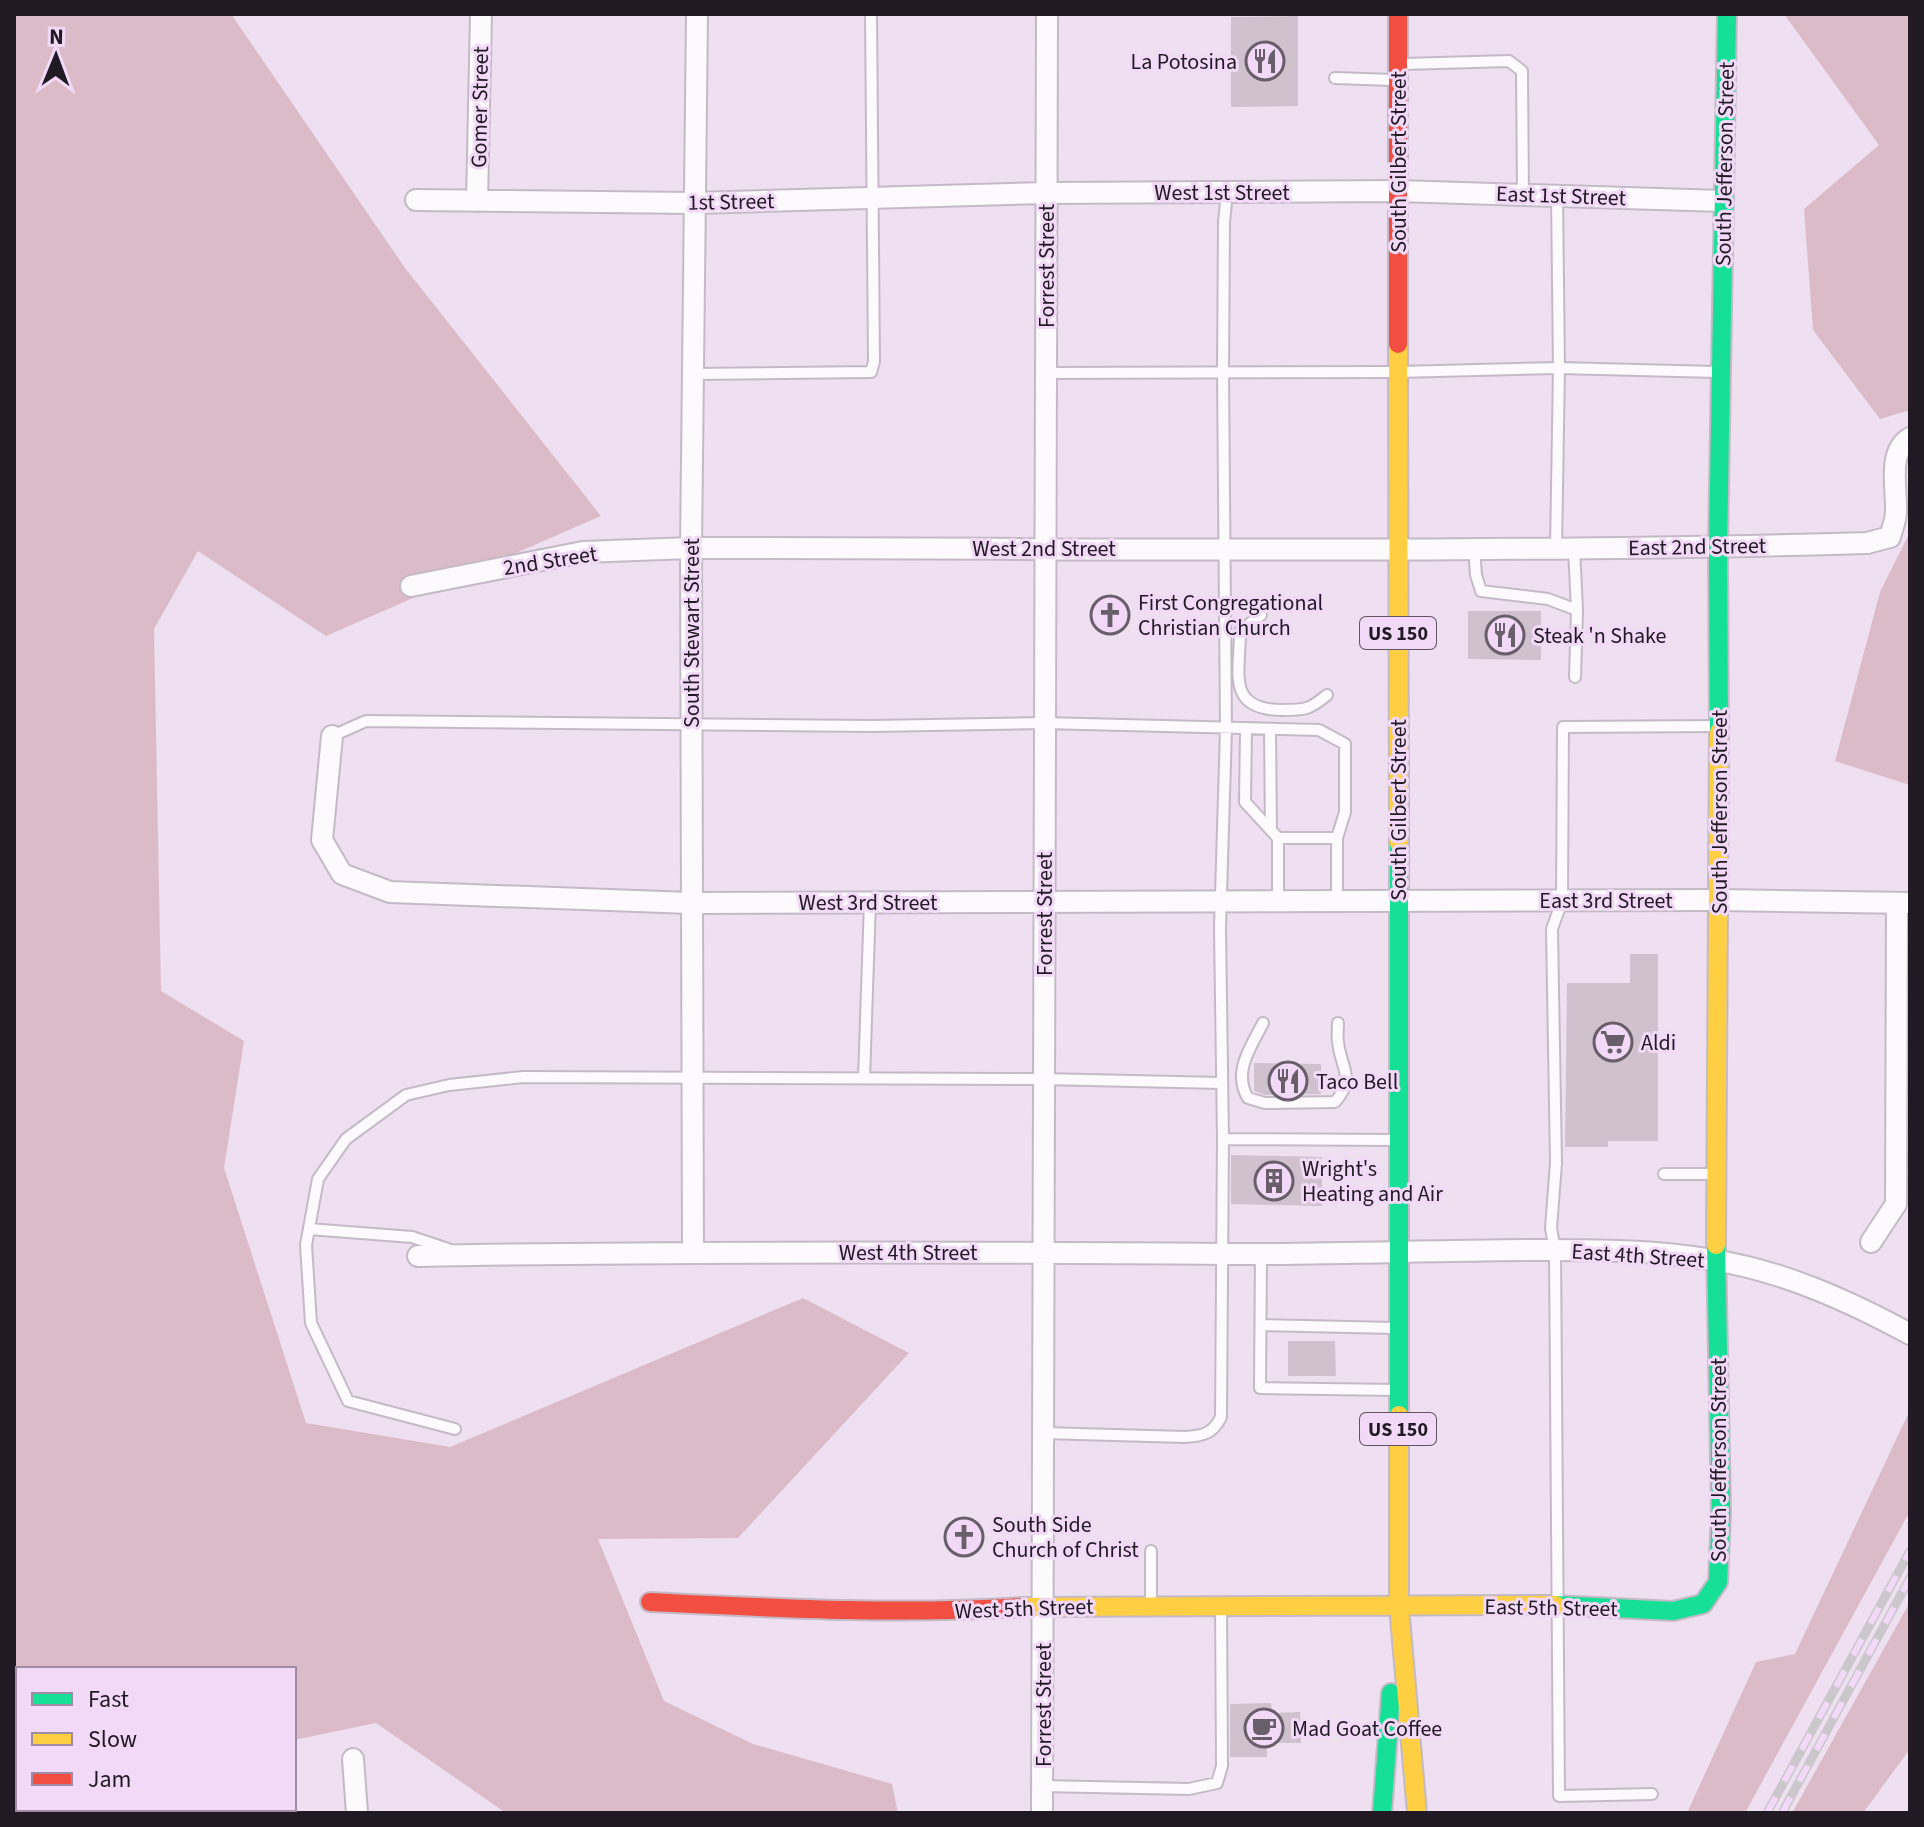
<svg xmlns="http://www.w3.org/2000/svg" width="1924" height="1827" font-family="'Source Sans 3',sans-serif">
<style>
.forest{fill:#dcbbc8}
.building{fill:#cfc1cd}
.lines{fill:none;stroke-linecap:round;stroke-linejoin:round}
.lane-casing{stroke:#c4bac6;stroke-width:14}
.street-casing{stroke:#c4bac6;stroke-width:24}
.fast-casing{stroke:#c4bac6;stroke-width:22}
.slow-casing{stroke:#c4bac6;stroke-width:22}
.jam-casing{stroke:#c4bac6;stroke-width:22}
.lane{stroke:#fcfafd;stroke-width:10}
.street{stroke:#fcfafd;stroke-width:20}
.fast{stroke:#16e098;stroke-width:18}
.slow{stroke:#ffcf43;stroke-width:18}
.jam{stroke:#f24e42;stroke-width:18}
.rail-casing{stroke:#cbc7cc;stroke-width:9}
.rail{stroke:#f2d9f7;stroke-width:6;stroke-dasharray:18;stroke-linecap:butt}
.labels{text-anchor:middle;stroke-width:6;stroke-linejoin:round;paint-order:stroke}
.shield{fill:#f2d9f7;stroke:#605363;stroke-width:2}
.shield-label{font-size:20px;font-weight:bold;fill:#211923}
.poi-label{font-size:22px;fill:#211923;stroke:#f2d9f7;text-anchor:start}
.street-label{font-size:22px;fill:#211923;stroke:#f2d9f7}
</style>
<rect width="100%" height="100%" fill="#eee0f0"/>
<path class="forest" d="M14 14H231L405 268 601 516 326 636 198 551 154 629 161 991 244 1041 224 1168 306 1423 450 1447 803 1298 909 1353 738 1538 598 1539 664 1701 753 1744 892 1784 898 1813H506L376 1723 294 1740V1669H18V1809H230L231 1813H14Z
M1784 14H1910V410L1880 419 1813 330 1804 209 1879 145Z
M1910 532V785L1835 761 1880 592Z
M1910 1410V1511L1745 1813H1687L1756 1662 1795 1654Z
M1910 1602V1749L1863 1813H1792Z"/>
<path class="building" d="M1298 16V106L1231 107V17Z
M1468 611H1541V660L1468 659Z
M1630 954H1658V1141H1608V1147H1565L1567 983H1630Z
M1254 1063 1321 1064V1094L1266 1095 1254 1091Z
M1231 1155 1322 1157V1206L1231 1204Z
M1288 1341H1335L1336 1376H1288Z
M1271 1703 1272 1713 1300 1712 1301 1743H1267V1757H1230V1704Z"/>
<g class="lines">
<g class="lane-casing">
<path id="lane" d="M1404 64 1509 61 1522 71 1523 194
M1335 78 1393 80
M1045 373 1398 372 1559 368 1717 372
M693 374 871 372 874 362 871 14
M1474 548 1476 575 1481 591 1548 599 1577 610
M1556 548 1559 368 1557 194
M1574 548 1577 610 1575 677
M1261 615 1240 631C1240 673 1226 709 1281 710 1305 710 1309 710 1327 695
M1246 730 1245 802 1278 838
M1270 730 1271 830
M332 736 366 721 872 726 1044 723 1319 730 1345 744V812L1337 838V901
M1278 901V838H1337
M1263 1023C1251 1047 1232 1072 1248 1098L1265 1103 1335 1102C1356 1078 1341 1069 1338 1042 1337 1036 1338 1029 1338 1023
M864 1078 870 902
M1223 1139 1396 1140
M1664 1174H1714
M309 1229 412 1237 448 1249
M1261 1255 1260 1388 1397 1390
M1261 1325 1395 1328
M455 1429 348 1401 311 1323 306 1245 318 1179 346 1139 406 1095 449 1085 523 1077 1043 1079 1221 1083
M1043 1433 1185 1437C1202 1436 1213 1434 1221 1417L1223 1139 1220 928 1226 729 1223 372 1224 222 1227 192
M1151 1603V1551
M1042 1786 1189 1789 1217 1783 1222 1766 1221 1606
M1652 1794 1559 1796 1555 1250 1551 1228 1556 1163 1552 929 1562 901 1563 727 1717 726"/>
</g>
<g class="street-casing">
<path id="street" d="M416 200 695 203 1046 193 1398 191 1723 201
M477 201 481 14
M411 586 583 552 691 548C1083 548 1475 554 1867 543L1890 537C1892 529 1896 520 1896 512 1897 488 1887 452 1910 438
M332 736 322 840 342 874 390 892 690 903 1719 900 1910 903
M1871 1242 1896 1204 1897 904
M693 1252 691 548 697 14
M418 1256C688 1251 958 1252 1229 1254 1332 1255 1435 1250 1539 1250 1597 1250 1655 1250 1713 1260 1783 1271 1849 1301 1910 1334
M353 1759 357 1813
M1042 1813 1047 14"/>
</g>
<g class="fast-casing">
<path id="fast" d="M1719 732 1718 547 1727 14
M1399 843V1415
M1556 1605 1673 1611 1703 1604 1718 1582 1721 1513 1716 1245
M1382 1813 1391 1693"/>
</g>
<g class="slow-casing">
<path id="slow" d="M1398 344 1399 843
M1716 1245 1719 732
M1399 1415V1606L1417 1813
M1022 1607 1556 1605"/>
</g>
<g class="jam-casing">
<path id="jam" d="M1398 14V344
M650 1602C774 1608 898 1615 1022 1607"/>
</g>
<use href="#lane" class="lane"/>
<use href="#street" class="street"/>
<use href="#fast" class="fast"/>
<use href="#slow" class="slow"/>
<use href="#jam" class="jam"/>
<g class="rail-casing">
<path id="rail" d="M1767 1813 1910 1551
M1782 1813 1910 1578"/>
</g>
<use href="#rail" class="rail"/>
</g>
<defs>
<g id="restaurant-ring" transform="scale(2)"><circle r="9.5" fill="#f2d9f7" stroke="#695f6b" stroke-width="1.5"/><path d="M-5-6h1v4h1v-4h1v4h1v-4h1v5L-1.5 .5V6h-2V.5L-5-1ZM5-6V6H3V1.5H1.5Q1.5-4 5-6Z" fill="#695f6b"/></g>
<g id="church-ring" transform="scale(2)"><circle r="9.5" fill="#f2d9f7" stroke="#695f6b" stroke-width="1.5"/><path d="M-1.2-6h2.4v3.5h3.3v2.4h-3.3V6h-2.4V-.1h-3.3v-2.4h3.3Z" fill="#695f6b"/></g>
<g id="supermarket-ring" transform="scale(2)"><circle r="9.5" fill="#f2d9f7" stroke="#695f6b" stroke-width="1.5"/><path d="M-6-5.5h2.5l.6 2H6L4.5 2H-2.5L-4.4-4H-6ZM-1.5 3.2a1.3 1.3 0 1 0 .1 0ZM3 3.2a1.3 1.3 0 1 0 .1 0Z" fill="#695f6b"/></g>
<g id="building-ring" transform="scale(2)"><circle r="9.5" fill="#f2d9f7" stroke="#695f6b" stroke-width="1.5"/><path d="M-4-6H4V6H1V3H-1V6H-4ZM-2.5-4.3h1.7v1.8h-1.7ZM.8-4.3h1.7v1.8H.8ZM-2.5-1h1.7V.8h-1.7ZM.8-1h1.7V.8H.8Z" fill="#695f6b"/></g>
<g id="cafe-ring" transform="scale(2)"><circle r="9.5" fill="#f2d9f7" stroke="#695f6b" stroke-width="1.5"/><path d="M-5.5-4.5H6V0H3Q3 3.5 0 3.5H-2.5Q-5.5 3.5-5.5 0ZM3-3.2v2h1.7v-2ZM-6 4.5H4V6H-6Z" fill="#695f6b"/></g>
</defs>
<g fill-rule="evenodd">
<use href="#restaurant-ring" x="1265" y="61"/>
<use href="#church-ring" x="1110" y="615"/>
<use href="#restaurant-ring" x="1505" y="635"/>
<use href="#supermarket-ring" x="1613" y="1042"/>
<use href="#restaurant-ring" x="1288" y="1081"/>
<use href="#building-ring" x="1274" y="1181"/>
<use href="#church-ring" x="964" y="1537"/>
<use href="#cafe-ring" x="1264" y="1728"/>
</g>
<g class="labels">
<g class="shield">
<rect x="1360" y="617" width="76" height="32" rx="6"/>
<rect x="1360" y="1413" width="76" height="32" rx="6"/>
</g>
<g class="shield-label">
<text x="1398" y="640">US 150</text>
<text x="1398" y="1436">US 150</text>
</g>
<g class="poi-label">
<text x="1237" y="69" text-anchor="end">La Potosina</text>
<text x="1138" y="610">First Congregational<tspan x="1138" dy="25">Christian Church</tspan></text>
<text x="1533" y="643">Steak 'n Shake</text>
<text x="1641" y="1050">Aldi</text>
<text x="1316" y="1089">Taco Bell</text>
<text x="1302" y="1176">Wright's<tspan x="1302" dy="25">Heating and Air</tspan></text>
<text x="992" y="1532">South Side<tspan x="992" dy="25">Church of Christ</tspan></text>
<text x="1292" y="1736">Mad Goat Coffee</text>
</g>
<g class="street-label">
<text transform="translate(479 107) rotate(-89)" y="8">Gomer Street</text>
<text transform="translate(1398 162) rotate(-90)" y="8">South Gilbert Street</text>
<text transform="translate(1724 164) rotate(-89)" y="8">South Jefferson Street</text>
<text x="1222" y="200">West 1st Street</text>
<text transform="translate(1561 195) rotate(2)" y="8">East 1st Street</text>
<text transform="translate(731 201) rotate(-1)" y="8">1st Street</text>
<text transform="translate(1046 266) rotate(-90)" y="8">Forrest Street</text>
<text transform="translate(1697 546) rotate(-1)" y="8">East 2nd Street</text>
<text x="1044" y="556">West 2nd Street</text>
<text transform="translate(550 560) rotate(-9)" y="8">2nd Street</text>
<text transform="translate(691 633) rotate(-90)" y="8">South Stewart Street</text>
<text transform="translate(1398 810) rotate(-90)" y="8">South Gilbert Street</text>
<text transform="translate(1719 812) rotate(-90)" y="8">South Jefferson Street</text>
<text x="1606" y="908">East 3rd Street</text>
<text x="868" y="910">West 3rd Street</text>
<text transform="translate(1044 914) rotate(-90)" y="8">Forrest Street</text>
<text x="908" y="1260">West 4th Street</text>
<text transform="translate(1638 1255) rotate(4)" y="8">East 4th Street</text>
<text transform="translate(1718 1460) rotate(-90)" y="8">South Jefferson Street</text>
<text transform="translate(1551 1607) rotate(1)" y="8">East 5th Street</text>
<text transform="translate(1024 1608) rotate(-2)" y="8">West 5th Street</text>
<text transform="translate(1043 1705) rotate(-90)" y="8">Forrest Street</text>
</g>
</g>
<rect width="1924" height="1827" fill="none" stroke="#211923" stroke-width="32"/>
<rect x="16" y="1667" width="280" height="144" fill="#f2d9f7" stroke="#9e8ca2" stroke-width="2"/>
<rect x="32" y="1693" width="40" height="12" fill="#16e098" stroke="#9e8ca2" stroke-width="2"/>
<text x="88" y="1707" font-size="24" fill="#211923">Fast</text>
<rect x="32" y="1733" width="40" height="12" fill="#ffcf43" stroke="#9e8ca2" stroke-width="2"/>
<text x="88" y="1747" font-size="24" fill="#211923">Slow</text>
<rect x="32" y="1773" width="40" height="12" fill="#f24e42" stroke="#9e8ca2" stroke-width="2"/>
<text x="88" y="1787" font-size="24" fill="#211923">Jam</text>
<g transform="translate(56 56) rotate(1)" stroke="#f2d9f7" stroke-width="6" paint-order="stroke">
<path d="M0-6L14 30L0 20L-14 30Z" fill="#211923"/>
<text y="-12" font-size="22" font-weight="bold" text-anchor="middle" fill="#211923">N</text>
</g>
</svg>
